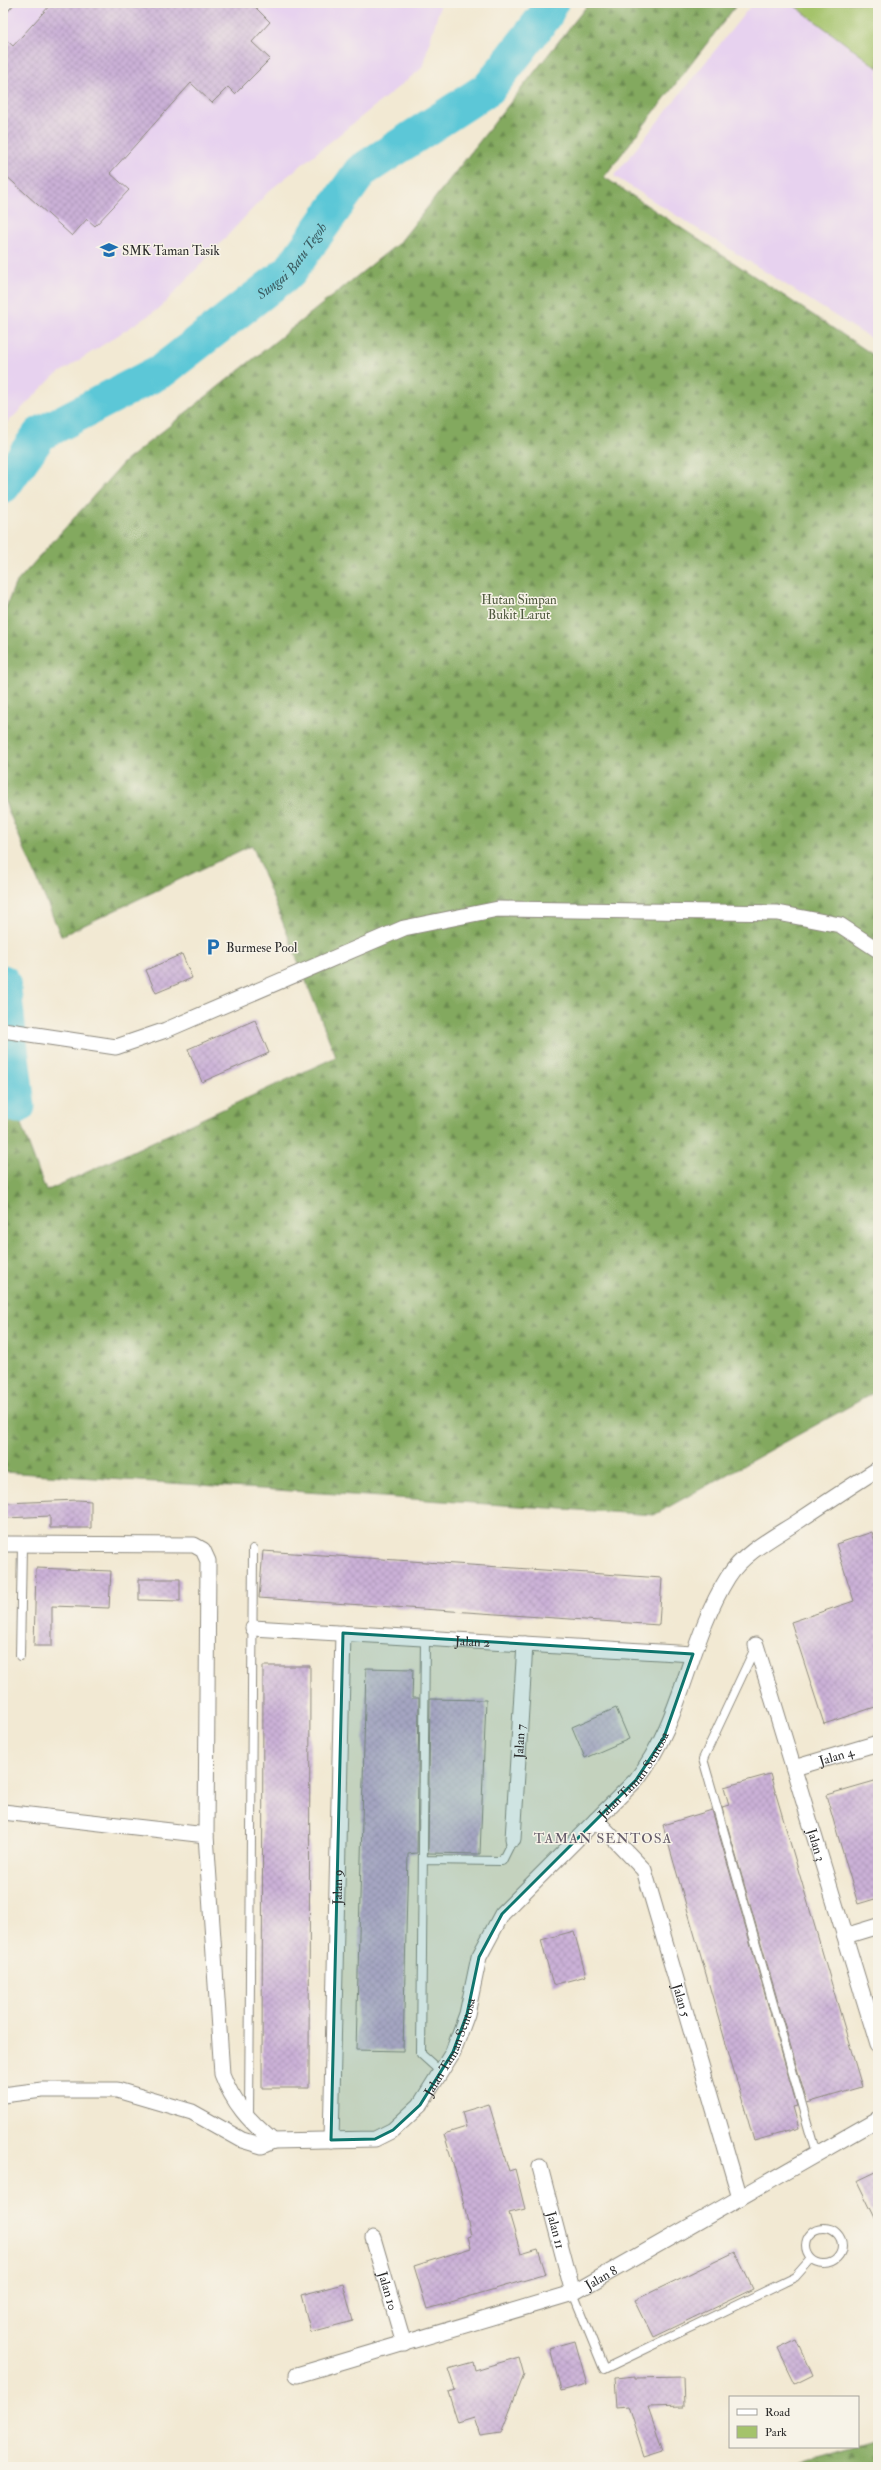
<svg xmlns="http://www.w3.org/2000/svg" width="881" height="2470" font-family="'IM FELL Double Pica',serif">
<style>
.built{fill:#e7d2ef}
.forest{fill:url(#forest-firs);stroke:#576a45}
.green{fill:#a4c36b;stroke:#68774b}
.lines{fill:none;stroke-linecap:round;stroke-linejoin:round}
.stream{stroke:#5cc7d7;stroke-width:6}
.river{stroke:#5cc7d7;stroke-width:35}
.building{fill:url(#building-cross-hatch)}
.service-casing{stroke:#8e8a7f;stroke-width:10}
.minor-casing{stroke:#8e8a7f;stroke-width:17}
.service{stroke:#fff;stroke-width:8}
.minor{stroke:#fff;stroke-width:15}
.marked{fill:#0f766e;fill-opacity:0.2;stroke:#0f766e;stroke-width:3;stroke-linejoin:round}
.labels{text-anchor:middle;stroke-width:3;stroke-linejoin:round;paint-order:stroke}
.poi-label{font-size:13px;fill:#2b2b2b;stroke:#f7f3e8;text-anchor:start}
.park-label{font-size:13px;fill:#4f593e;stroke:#f7f3e8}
.street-label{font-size:13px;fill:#2b2b2b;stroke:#f7f3e8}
.water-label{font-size:14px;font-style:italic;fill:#3a5a5f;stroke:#f7f3e8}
.neighbourhood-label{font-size:14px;letter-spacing:1px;fill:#635a67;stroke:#f7f3e8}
</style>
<defs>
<pattern id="forest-firs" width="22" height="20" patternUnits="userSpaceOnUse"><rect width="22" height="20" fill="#83a95f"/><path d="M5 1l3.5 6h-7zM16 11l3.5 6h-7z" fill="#6b8a4f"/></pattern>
<pattern id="building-cross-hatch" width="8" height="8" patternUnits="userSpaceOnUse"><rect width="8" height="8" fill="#cbb1d7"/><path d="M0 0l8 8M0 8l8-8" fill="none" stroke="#ae98b9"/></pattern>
</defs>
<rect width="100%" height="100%" fill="#f7f3e8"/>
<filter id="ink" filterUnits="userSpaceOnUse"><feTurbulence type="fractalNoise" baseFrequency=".025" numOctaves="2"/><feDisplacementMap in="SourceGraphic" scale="8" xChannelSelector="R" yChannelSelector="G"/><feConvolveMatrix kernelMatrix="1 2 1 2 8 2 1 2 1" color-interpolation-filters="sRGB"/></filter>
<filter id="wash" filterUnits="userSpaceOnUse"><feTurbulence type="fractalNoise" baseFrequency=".012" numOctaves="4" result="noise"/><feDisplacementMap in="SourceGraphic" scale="16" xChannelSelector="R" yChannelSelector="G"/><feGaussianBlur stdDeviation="0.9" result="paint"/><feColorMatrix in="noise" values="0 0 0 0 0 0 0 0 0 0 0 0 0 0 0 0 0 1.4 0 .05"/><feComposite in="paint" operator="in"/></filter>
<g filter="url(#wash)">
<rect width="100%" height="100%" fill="#f2e9d3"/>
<path class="built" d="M3 3H441L422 68 269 191 160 308 53 377 3 427Z
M753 3H878V343L614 176Z"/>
<path class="forest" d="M589 3H738L604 177 878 358 877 1391 654 1515 3 1472V1076L46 1191 336 1057 252 845 61 936 3 798V615L15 584 124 462 400 242Z
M878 2440V2467H786Z"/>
<path class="green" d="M791 3H878V68Z"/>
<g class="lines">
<path class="stream" d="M3 1124 18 1106"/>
<g class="river">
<path id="s1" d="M3 486 40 434 163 370 290 271 361 171 489 88 545 16 551 3"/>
<path d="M3 982 18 1106"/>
</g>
</g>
<g id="blocks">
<path class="building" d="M52 3H251L270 22 252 42 270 59 235 94 228 87 212 103 191 83 110 173 129 190 95 226 87 219 72 236 3 173V37L13 46Z
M182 954 192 978 156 993 146 970Z
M255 1020 269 1053 202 1082 188 1049Z
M77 1500 91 1501V1528H50V1516L6 1518V1503Z
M872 1532 878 1552V1706L824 1724 791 1622 854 1601 836 1544Z
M263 1551 662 1578 659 1625 259 1598Z
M36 1568 111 1571 109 1608 52 1606V1646H34Z
M139 1579H180V1601L139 1600Z
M263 1666H310L309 2088H262Z
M366 1668 413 1669 412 1698H419L417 1853 408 1854 403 2051 356 2050Z
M430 1699 486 1700 480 1854 428 1853Z
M616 1708 629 1739 585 1758 572 1727Z
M770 1774 862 2087 807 2103 722 1807 729 1805 724 1787Z
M878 1780V1898L858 1904 826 1795Z
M712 1810 797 2106 793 2107 799 2128 754 2141 663 1825Z
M574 1931 586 1976 553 1985 541 1940Z
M489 2104 509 2171 515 2169 525 2209 509 2213 521 2254 538 2249 546 2274 427 2309 414 2266 471 2248 468 2237 471 2236 459 2183 444 2134 466 2127 462 2112Z
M878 2171V2224L857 2181Z
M735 2252 753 2289 653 2337 635 2300Z
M343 2284 353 2321 311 2332 301 2295Z
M797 2340 813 2375 795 2384 778 2349Z
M575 2341 587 2384 561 2391 550 2348Z
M519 2357 524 2375 501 2433 480 2436 474 2418 458 2423 448 2392 455 2390 448 2369 473 2362 475 2370Z
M635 2376V2378L683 2377 684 2406 648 2407 663 2450 644 2456 628 2406 617 2407 615 2378Z"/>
</g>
</g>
<g filter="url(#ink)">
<use href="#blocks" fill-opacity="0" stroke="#8e8a7f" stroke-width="1"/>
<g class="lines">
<g class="service-casing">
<path id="service" d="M3 10 9 3
M425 1638 421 2054 442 2073
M756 1646 703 1759 816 2154
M20 1656 22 1545
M423 1860 502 1861 513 1839
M249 2117 253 1549
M806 2246a18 18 0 1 1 36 0a18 18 0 1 1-36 0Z
M573 2293 604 2369 795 2277 811 2259"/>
</g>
<g class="minor-casing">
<g id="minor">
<path d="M3 1030 116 1047 166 1030 404 928 498 909 778 913 840 925 878 950"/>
<path id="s2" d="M3 1544 194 1545 203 1550 208 1561 206 1835 222 2074C233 2103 249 2121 273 2141L375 2139 393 2130 420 2105 453 2052 467 2014 479 1957 502 1914 636 1780C683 1721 688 1641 728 1577 743 1553 774 1537 797 1522 824 1504 851 1486 878 1469"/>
<path id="s3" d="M253 1628 693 1654"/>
<path id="s4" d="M756 1645 878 2045"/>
<path id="s5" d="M794 1768 878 1743"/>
<path d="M3 1812 206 1835"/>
<path id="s6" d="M596 1820 644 1870 740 2198"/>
<path id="s7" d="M513 1839 525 1644"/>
<path d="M845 1936 878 1926"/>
<path d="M3 2095 42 2090H117L192 2112 242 2140 262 2146 273 2141"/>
<path id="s8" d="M331 2140 343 1633"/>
<path id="s9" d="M540 2167 573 2293"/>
<path id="s10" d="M373 2238 404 2344"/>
<path id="s11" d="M297 2375 573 2293 878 2119"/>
</g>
</g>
<use href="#service" class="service"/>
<use href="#minor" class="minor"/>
</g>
</g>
<path class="marked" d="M343 1633 693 1654 664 1737 636 1780 502 1914 479 1957 467 2014 453 2052 420 2105 393 2130 375 2139 331 2140Z"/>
<defs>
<g id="school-bare" transform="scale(1.38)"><path d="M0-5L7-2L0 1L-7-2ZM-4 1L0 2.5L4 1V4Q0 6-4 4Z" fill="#1f6fb2" stroke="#f7f3e8" stroke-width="2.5" paint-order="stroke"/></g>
<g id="parking-bare" transform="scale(1.38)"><path d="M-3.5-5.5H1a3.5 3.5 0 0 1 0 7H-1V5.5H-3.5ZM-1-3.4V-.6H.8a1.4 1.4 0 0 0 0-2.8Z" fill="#1f6fb2" stroke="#f7f3e8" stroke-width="2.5" paint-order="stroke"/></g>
</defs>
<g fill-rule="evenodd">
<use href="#school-bare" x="109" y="250"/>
<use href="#parking-bare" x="213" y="947"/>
</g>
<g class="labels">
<g class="poi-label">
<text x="122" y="255">SMK Taman Tasik</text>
<text x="226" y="952">Burmese Pool</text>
</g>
<g class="park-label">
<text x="519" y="604">Hutan Simpan<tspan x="519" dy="15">Bukit Larut</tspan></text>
</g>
<g class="street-label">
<text dy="5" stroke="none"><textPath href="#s3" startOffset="220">Jalan 2</textPath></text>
<text dy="5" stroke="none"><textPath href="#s7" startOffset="98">Jalan 7</textPath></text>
<text dy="5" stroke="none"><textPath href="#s5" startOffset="44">Jalan 4</textPath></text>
<text dy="5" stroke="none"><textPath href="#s2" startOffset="1373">Jalan Taman Sentosa</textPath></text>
<text dy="5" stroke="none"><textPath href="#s4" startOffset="209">Jalan 3</textPath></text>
<text dy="5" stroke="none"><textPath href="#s8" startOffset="253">Jalan 9</textPath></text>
<text dy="5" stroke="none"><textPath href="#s6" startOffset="205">Jalan 5</textPath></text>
<text dy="5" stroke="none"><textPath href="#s2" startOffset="1037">Jalan Taman Sentosa</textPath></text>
<text dy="5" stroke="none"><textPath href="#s9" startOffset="65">Jalan 11</textPath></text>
<text dy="5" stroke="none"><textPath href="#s11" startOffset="320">Jalan 8</textPath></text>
<text dy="5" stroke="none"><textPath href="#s10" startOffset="55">Jalan 10</textPath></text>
</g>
<g class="water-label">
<text dy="5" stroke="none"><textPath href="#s1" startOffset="372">Sungai Batu Tegoh</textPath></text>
</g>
<g class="neighbourhood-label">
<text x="603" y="1843">TAMAN SENTOSA</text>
</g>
</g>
<rect width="881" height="2470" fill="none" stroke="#f7f3e8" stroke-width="16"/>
<rect x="729" y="2396" width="130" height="52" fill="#f7f3e8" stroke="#a5a39c"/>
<rect x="737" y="2409" width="20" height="6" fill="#ffffff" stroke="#a5a39c"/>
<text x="765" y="2416" font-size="12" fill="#2b2b2b">Road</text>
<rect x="737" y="2426" width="20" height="12" fill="#a4c36b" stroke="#a5a39c"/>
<text x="765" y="2436" font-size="12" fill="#2b2b2b">Park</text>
</svg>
